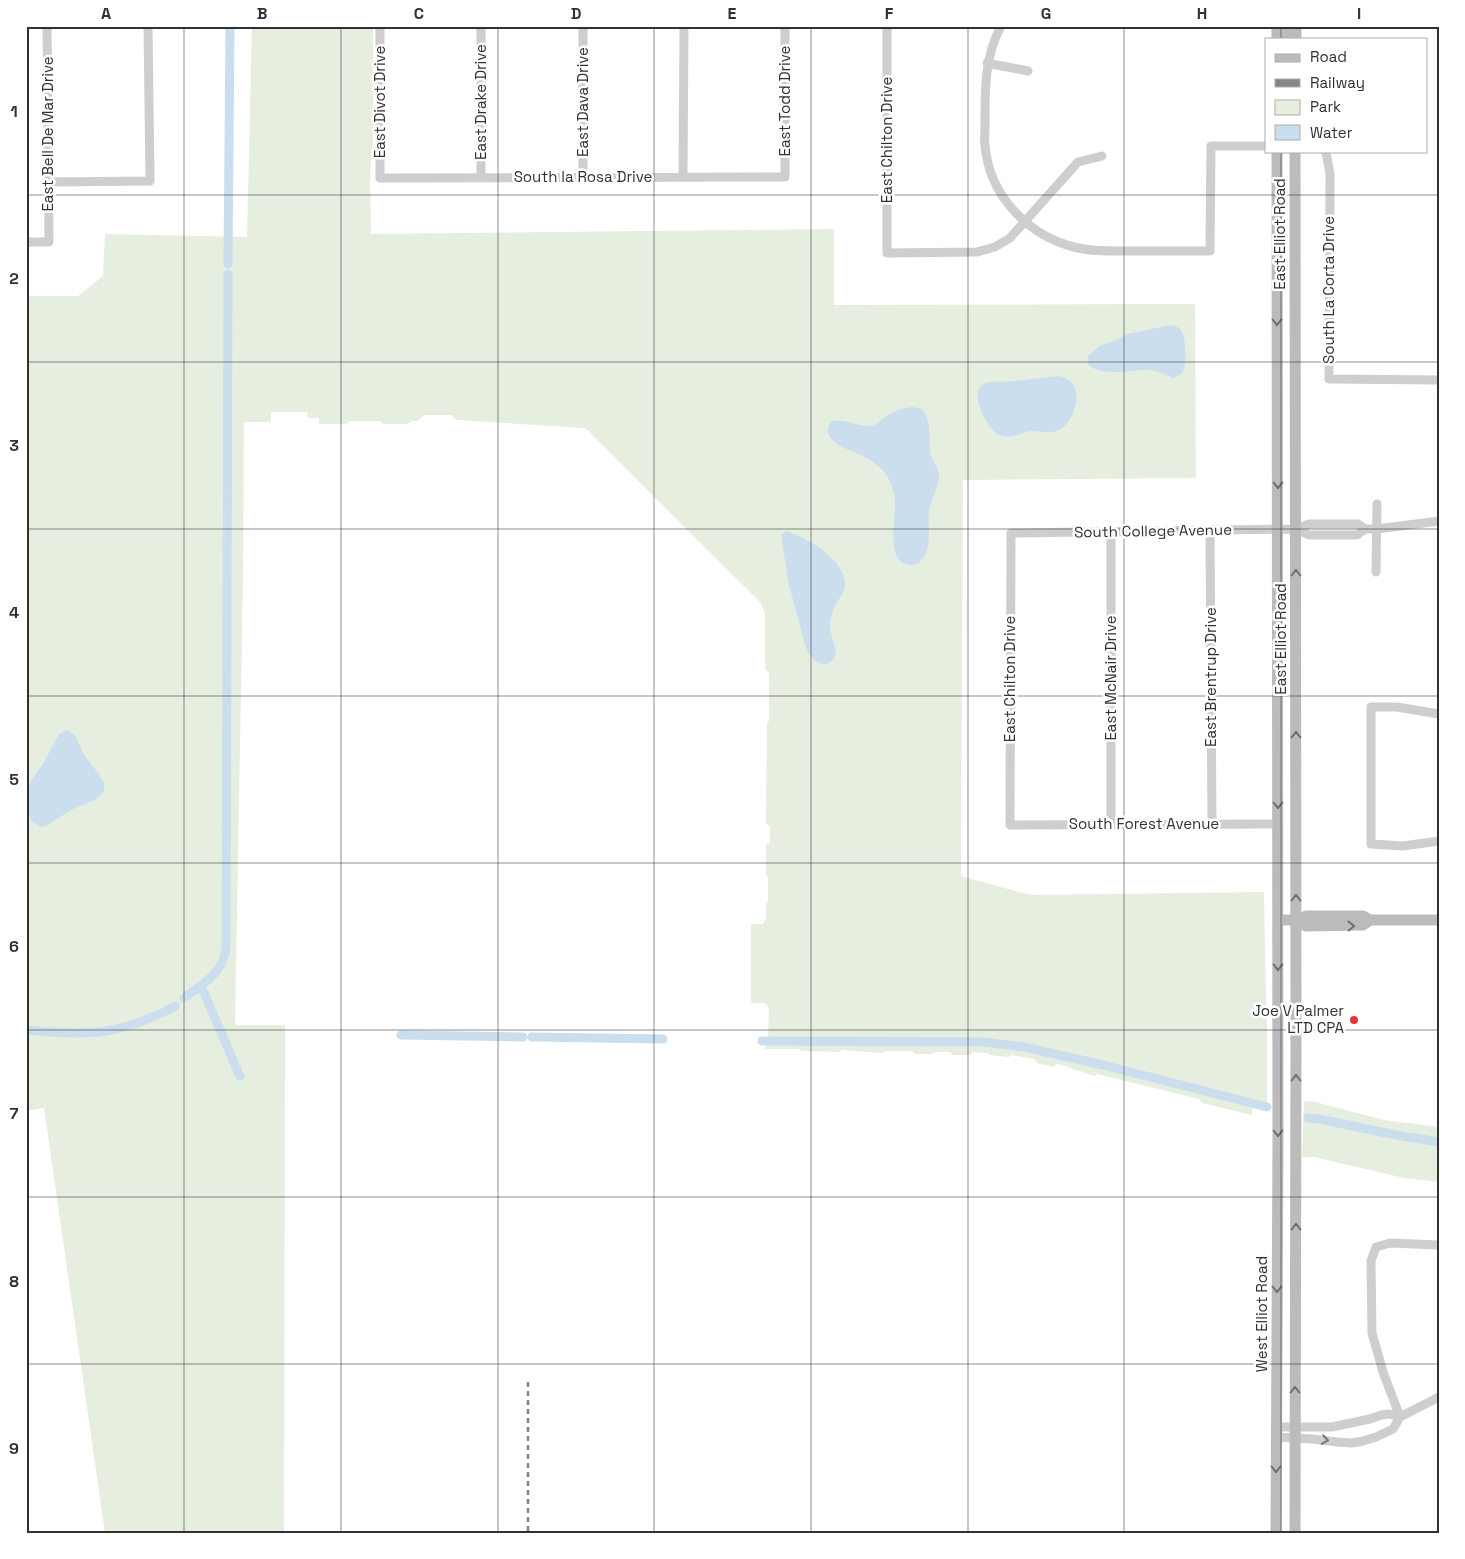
<svg xmlns="http://www.w3.org/2000/svg" width="1465" height="1559" font-family="'Space Grotesk',sans-serif">
<style>
.green{fill:#e6eedf}
.water{fill:#cbdeed}
.lines{fill:none;stroke-linecap:round;stroke-linejoin:round}
.canal{stroke:#cbdeed;stroke-width:9}
.street{stroke:#cecece;stroke-width:9}
.secondary{stroke:#bbb;stroke-width:11}
.rail{stroke:#868686;stroke-width:2.5;stroke-dasharray:5 4;stroke-linecap:butt}
.oneway{stroke:#6f6f6f}
.oneway2{stroke:#787878}
.grid{fill:none;stroke:#313131;stroke-width:1;stroke-opacity:0.55}
.poi-dot{fill:#e93236;stroke:#fff;stroke-width:2}
.labels{text-anchor:middle;stroke-width:5;stroke-linejoin:round;paint-order:stroke}
.street-label{font-size:15px;fill:#313131;stroke:#fff}
.poi-label{font-size:15px;fill:#313131;stroke:#fff;text-anchor:end}
.neatline{fill:none;stroke:#313131;stroke-width:2}
.grid-label{font-size:16px;text-anchor:middle;font-weight:bold;fill:#313131}
</style>
<rect width="100%" height="100%" fill="#fff"/>
<path class="green" d="M252 26H373V142L370 173 371 234 834 229V305L1195 304 1196 478 963 480 961 876 1030 895 1264 892 1266 1002 1267 1008V1103L1252 1100V1115L1202 1103 1199 1099 1097 1074 1094 1076C1081 1072 1070 1067 1057 1064L1053 1067 1037 1063 1035 1059 1011 1055 1009 1057 990 1055 988 1053 973 1052 970 1055H953L950 1052H936L933 1054H915L912 1051H885L883 1053 842 1050 840 1052 801 1051 799 1049H765L768 1036 769 1008 765 1003H751V924H763C769 916 763 908 768 901V877L766 875V845L770 842V827L766 823 767 723 769 721V673L765 669V613L761 603 595 438 589 431 584 428 457 420 451 415H424L418 421H411L408 424H383L380 421H349L346 424H319V418H308L307 412H271V422H244L243 578 235 1025H285L284 1533H105L44 1108 26 1111V296H78L103 276 105 234 247 237Z
M1304 1101 1315 1102 1384 1120 1439 1127V1182L1404 1178 1314 1157H1302Z"/>
<path class="water" d="M1170 325C1175 326 1178 326 1181 330 1186 337 1187 363 1183 371 1181 375 1177 376 1173 378 1166 375 1159 371 1150 370 1132 369 1101 378 1088 364V356L1099 346 1115 341 1128 334Z
M1059 376C1063 377 1067 378 1070 381 1084 393 1073 423 1059 430 1051 434 1040 431 1032 431 1026 431 1020 435 1014 436 1010 437 1003 437 999 435 988 430 970 396 981 386 983 383 987 382 991 382 998 381 1006 382 1014 381 1029 380 1044 377 1059 376Z
M913 407 922 409C934 425 927 439 931 456 933 462 938 468 939 474 941 481 931 500 929 510 927 526 934 553 918 563 913 566 908 565 903 563 887 554 896 516 895 501 894 491 891 481 885 473 880 466 869 459 861 455 849 450 816 439 832 421 844 418 863 429 874 425 877 424 881 420 884 418 893 411 901 408 913 407Z
M786 531C807 537 847 561 845 586 845 593 839 598 836 604 833 609 831 616 830 622 829 632 835 643 836 653 835 660 830 663 824 665 815 662 810 657 806 648L789 585 781 535Z
M67 730 75 735 83 753 98 773 104 782V792L95 800 71 810 46 826 41 827 32 822 26 807V791L29 784 44 762 59 734Z"/>
<g class="lines">
<path class="canal" d="M228 264 230 26
M201 986 240 1076
M184 998C203 984 222 974 226 949L228 274
M26 1030C87 1036 120 1036 175 1006
M401 1035 523 1037
M532 1037 663 1039
M762 1041 985 1042 1024 1047 1103 1065 1267 1107
M1308 1118 1319 1119 1396 1135 1439 1142"/>
<path class="street" d="M380 26V178L785 177V26
M481 26V177
M887 26V253L977 252 995 247 1010 238 1078 162 1102 156
M1001 26C984 58 985 91 985 126 985 132 984 139 985 145 989 196 1029 237 1078 248 1096 252 1115 251 1134 251 1160 251 1185 251 1210 251L1211 146H1266
M987 63 1028 71
M1326 152 1330 174 1329 379 1439 380
M583 177V26
M683 177 684 26
M48 182 150 181 148 26
M26 242H49L47 26
M1296 529 1309 535H1357L1365 529
M1210 530 1212 824
M1111 531V824
M1376 572 1377 504
M1439 714 1397 707H1371V844L1403 846 1439 841
M1278 824 1010 825 1011 533 1296 529 1309 524H1358L1365 529H1377L1439 521
M1400 1417 1383 1372 1372 1333 1371 1261 1376 1247 1390 1243 1439 1245
M1276 1427H1332L1370 1419 1381 1415 1389 1414 1400 1417
M1276 1437 1313 1439 1337 1442 1352 1443 1363 1441 1376 1437 1393 1429 1400 1417 1439 1397"/>
<path class="secondary" d="M1285 26 1287 39
M1277 39V26
M1296 39V26
M1278 920H1296L1306 916H1363L1370 920H1439
M1296 920 1306 926 1363 925 1370 920
M1276 1533 1278 1142 1277 151
M1295 1533 1296 1033 1295 151"/>
<path class="rail" d="M528 1382V1533"/>
</g>
<defs><path id="oneway-chevron" d="M-2-3.5L2.5 0L-2 3.5" fill="none" stroke-width="1.6" stroke-linecap="round" stroke-linejoin="round" transform="scale(1.25)"/></defs>
<g class="oneway">
<use href="#oneway-chevron" transform="translate(1277 322) rotate(90)"/>
<use href="#oneway-chevron" transform="translate(1278 485) rotate(90)"/>
<use href="#oneway-chevron" transform="translate(1296 573) rotate(-90)"/>
<use href="#oneway-chevron" transform="translate(1296 735) rotate(-90)"/>
<use href="#oneway-chevron" transform="translate(1278 805) rotate(90)"/>
<use href="#oneway-chevron" transform="translate(1296 898) rotate(-90)"/>
<use href="#oneway-chevron" transform="translate(1351 926) rotate(-1)"/>
<use href="#oneway-chevron" transform="translate(1278 967) rotate(90)"/>
<use href="#oneway-chevron" transform="translate(1296 1078) rotate(-90)"/>
<use href="#oneway-chevron" transform="translate(1278 1133) rotate(90)"/>
<use href="#oneway-chevron" transform="translate(1296 1227) rotate(-90)"/>
<use href="#oneway-chevron" transform="translate(1277 1289) rotate(90)"/>
<use href="#oneway-chevron" transform="translate(1295 1390) rotate(-90)"/>
<use href="#oneway-chevron" transform="translate(1276 1469) rotate(90)"/>
</g>
<use class="oneway2" href="#oneway-chevron" transform="translate(1325 1440) rotate(9)"/>
<path class="grid" d="M184 26V1533M341 26V1533M498 26V1533M654 26V1533M811 26V1533M968 26V1533M1124 26V1533M1281 26V39M1281 151V1533M26 195H1439M26 362H1439M26 529H1439M26 696H1439M26 863H1439M26 1030H1439M26 1197H1439M26 1364H1439"/>
<circle class="poi-dot" cx="1354" cy="1020" r="5"/>
<g class="labels">
<g class="street-label">
<text transform="translate(785 101) rotate(-90)" y="5">East Todd Drive</text>
<text transform="translate(380 102) rotate(-90)" y="5">East Divot Drive</text>
<text transform="translate(481 102) rotate(-90)" y="5">East Drake Drive</text>
<text transform="translate(583 102) rotate(-90)" y="5">East Dava Drive</text>
<text transform="translate(48 134) rotate(-90)" y="5">East Bell De Mar Drive</text>
<text transform="translate(887 140) rotate(-90)" y="5">East Chilton Drive</text>
<text x="583" y="182">South la Rosa Drive</text>
<text transform="translate(1280 234) rotate(-90)" y="5">East Elliot Road</text>
<text transform="translate(1329 290) rotate(-90)" y="5">South La Corta Drive</text>
<text transform="translate(1153 531) rotate(-1)" y="5">South College Avenue</text>
<text transform="translate(1281 639) rotate(-90)" y="5">East Elliot Road</text>
<text transform="translate(1211 677) rotate(-90)" y="5">East Brentrup Drive</text>
<text transform="translate(1111 678) rotate(-90)" y="5">East McNair Drive</text>
<text transform="translate(1010 679) rotate(-90)" y="5">East Chilton Drive</text>
<text x="1144" y="829">South Forest Avenue</text>
<text transform="translate(1262 1314) rotate(-90)" y="5">West Elliot Road</text>
</g>
<g class="poi-label">
<text x="1344" y="1016">Joe V Palmer<tspan x="1344" dy="17">LTD CPA</tspan></text>
</g>
</g>
<rect width="1465" height="1559" fill="none" stroke="#ffffff" stroke-width="55"/>
<rect x="1265" y="38" width="162" height="115" fill="#ffffff" stroke="#adadad"/>
<rect x="1275" y="54" width="25" height="8" fill="#bbbbbb" stroke="#adadad"/>
<text x="1310" y="62" font-size="15" fill="#313131">Road</text>
<rect x="1275" y="79" width="25" height="8" fill="#868686" stroke="#adadad"/>
<text x="1310" y="88" font-size="15" fill="#313131">Railway</text>
<rect x="1275" y="100" width="25" height="15" fill="#e6eedf" stroke="#adadad"/>
<text x="1310" y="112" font-size="15" fill="#313131">Park</text>
<rect x="1275" y="125" width="25" height="15" fill="#cbdeed" stroke="#adadad"/>
<text x="1310" y="138" font-size="15" fill="#313131">Water</text>
<rect x="28" y="28" width="1410" height="1504" class="neatline"/>
<g class="grid-label">
<text x="106" y="19">A</text>
<text x="262" y="19">B</text>
<text x="419" y="19">C</text>
<text x="576" y="19">D</text>
<text x="732" y="19">E</text>
<text x="889" y="19">F</text>
<text x="1046" y="19">G</text>
<text x="1202" y="19">H</text>
<text x="1359" y="19">I</text>
<text x="14" y="117">1</text>
<text x="14" y="284">2</text>
<text x="14" y="451">3</text>
<text x="14" y="618">4</text>
<text x="14" y="785">5</text>
<text x="14" y="952">6</text>
<text x="14" y="1119">7</text>
<text x="14" y="1287">8</text>
<text x="14" y="1454">9</text>
</g>
</svg>
